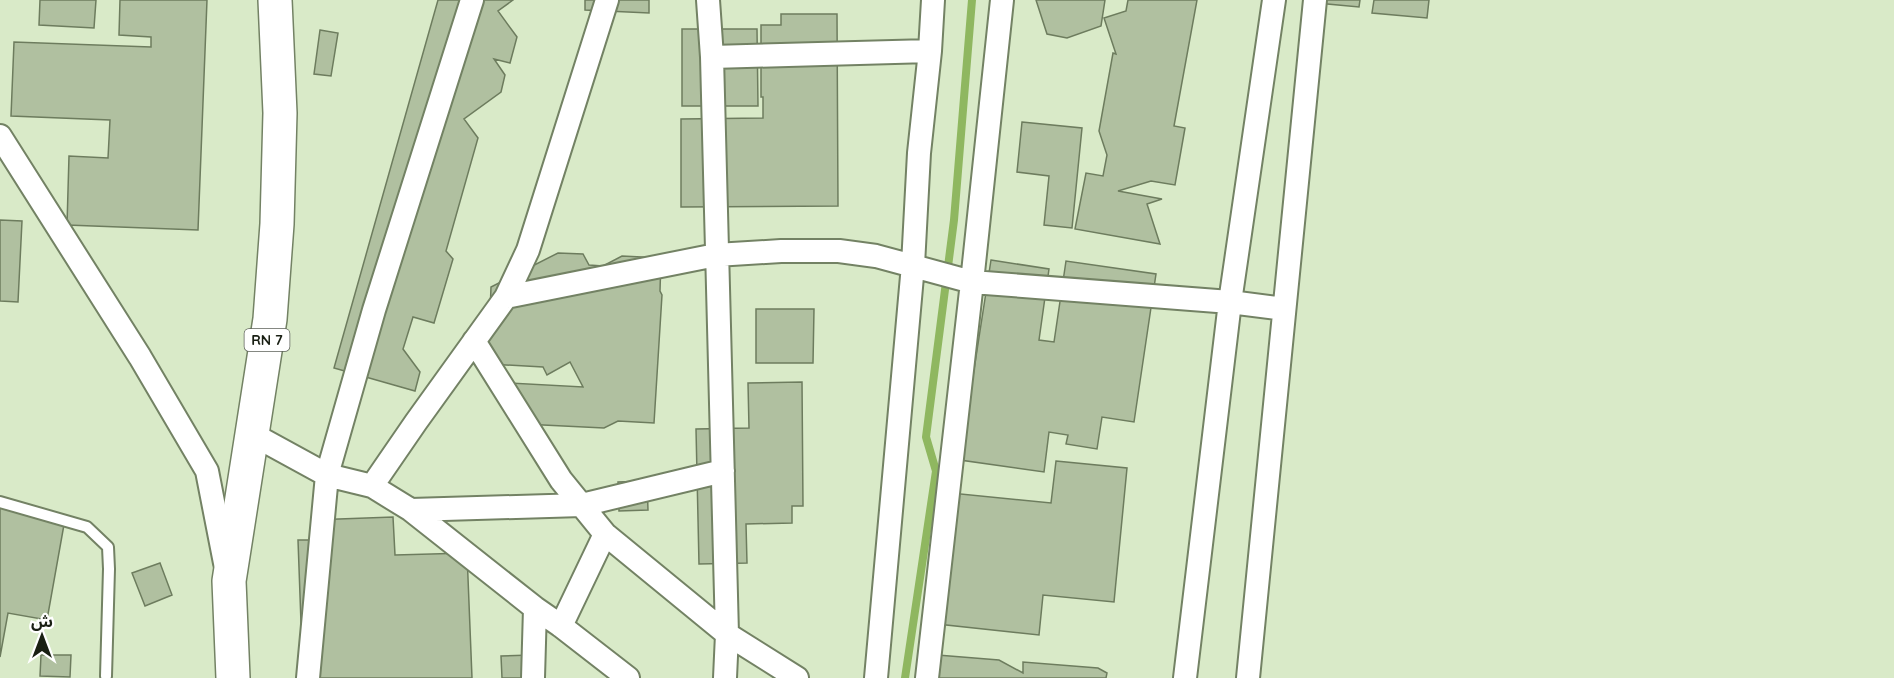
<svg xmlns="http://www.w3.org/2000/svg" width="1894" height="678" font-family="Quicksand,'Noto Sans Arabic',sans-serif">
<style>
.lines{fill:none;stroke-linecap:round;stroke-linejoin:round}
.stream{stroke:#8fb760;stroke-width:8}
.building{fill:#b0c0a0;stroke:#6d7c5e;stroke-width:1.5}
.service-casing{stroke:#738264;stroke-width:14}
.minor-casing{stroke:#738264;stroke-width:26}
.primary-casing{stroke:#738264;stroke-width:36}
.service{stroke:#fff;stroke-width:10}
.minor{stroke:#fff;stroke-width:22}
.primary{stroke:#fff;stroke-width:33}
.labels{text-anchor:middle;stroke-width:5;stroke-linejoin:round;paint-order:stroke}
.shield{fill:#fff;stroke:#5e625a;stroke-width:1.5}
.shield-label{font-size:14px;font-weight:bold;fill:#191f13}
</style>
<rect width="100%" height="100%" fill="#d9eac8"/>
<g class="lines">
<path class="stream" d="M905 678 936 471 926 437 954 220 972 0"/>
</g>
<path class="building" d="M40 0H96L94 28 39 25Z
M120 0H207L198 230 67 225 69 156 108 158 110 120 11 116 14 42 151 47V37L119 35Z
M438 0H513L498 11 517 37 510 63 494 59 505 75 501 92 464 119 478 138 446 251 453 259 434 323 413 317 403 349 420 372 415 391 334 368Z
M585 0H649V13L585 10Z
M1036 0H1105L1101 26 1067 38 1047 34Z
M1128 0H1197L1174 126 1185 128 1175 185 1151 181 1118 191 1162 199 1147 204 1160 244 1075 229 1086 173 1103 176 1107 155 1099 131 1113 53 1116 54 1104 18 1126 11Z
M1318 0H1360L1359 7 1317 3Z
M1374 0H1429L1427 18 1372 13Z
M781 14H837L838 206 681 207V119L763 118V97H761V25H781Z
M682 29H757L758 106H682Z
M320 30 338 33 331 76 314 74Z
M1022 122 1082 128 1072 228 1044 225 1049 176 1017 172Z
M0 220 22 221 18 302 0 301Z
M558 253 583 254 589 265 603 266 622 256 661 258 660 291 662 295 654 423 618 421 604 428 523 424 510 383 583 387 570 362 547 375 543 367 489 364 478 319 490 313 491 287Z
M991 260 1049 269 1039 340 1054 342 1066 261 1156 274 1134 422 1102 417 1097 449 1066 444 1068 435 1049 432 1044 472 960 460Z
M756 309H814L813 363H756Z
M802 382 803 506H792V523L746 524 747 563 699 564 696 429 749 428 748 383Z
M1056 461 1127 468 1114 602 1043 595 1039 635 928 623 951 493 1051 503Z
M647 481 648 510 619 511 618 482Z
M0 507 65 519 47 620 8 613 0 657Z
M393 517 395 555 467 553 472 678H303L298 540H313L312 520Z
M160 563 172 595 145 606 132 573Z
M925 654 999 660 1023 673V662L1098 668 1107 673 1106 678H923Z
M41 655H71L70 677 40 676Z
M531 655 532 678H502L501 656Z"/>
<g class="lines">
<g class="service-casing">
<path id="service" d="M0 502 87 527 108 547 109 569 106 676"/>
</g>
<g class="minor-casing">
<path id="minor" d="M708 0 712 57 727 634 797 678
M712 57 930 51
M0 136 140 357 207 471 225 563
M506 297 716 255 781 251H839L876 256 972 282 1230 302 1284 309
M474 341 561 480 605 534 727 634 725 678
M252 434 327 475 372 486 411 510 535 608 561 626 628 678
M372 486 416 422 506 297 528 250 607 0
M411 510 582 505 723 471
M561 626 605 534
M308 678 327 475 374 310 472 0
M533 678 535 608
M876 678 913 265 919 153 930 51 933 0
M927 678 972 282 1002 0
M1185 678 1230 302 1274 0
M1248 678 1315 0"/>
</g>
<g class="primary-casing">
<path id="primary" d="M233 678 229 581 270 319 277 224 280 113 275 0"/>
</g>
<use href="#service" class="service"/>
<use href="#minor" class="minor"/>
<use href="#primary" class="primary"/>
</g>
<g class="labels">
<rect class="shield" x="244.5" y="329" width="45" height="22" rx="4.5"/>
<g class="shield-label">
<text x="267" y="345">RN 7</text>
</g>
</g>
<g transform="translate(42 636)" stroke="#ffffff" stroke-width="4.5" paint-order="stroke">
<path d="M0-4.5L10 22L0 15L-10 22Z" fill="#191f13"/>
<text y="-9" font-size="16" font-weight="bold" text-anchor="middle" fill="#191f13">ش</text>
</g>
</svg>
